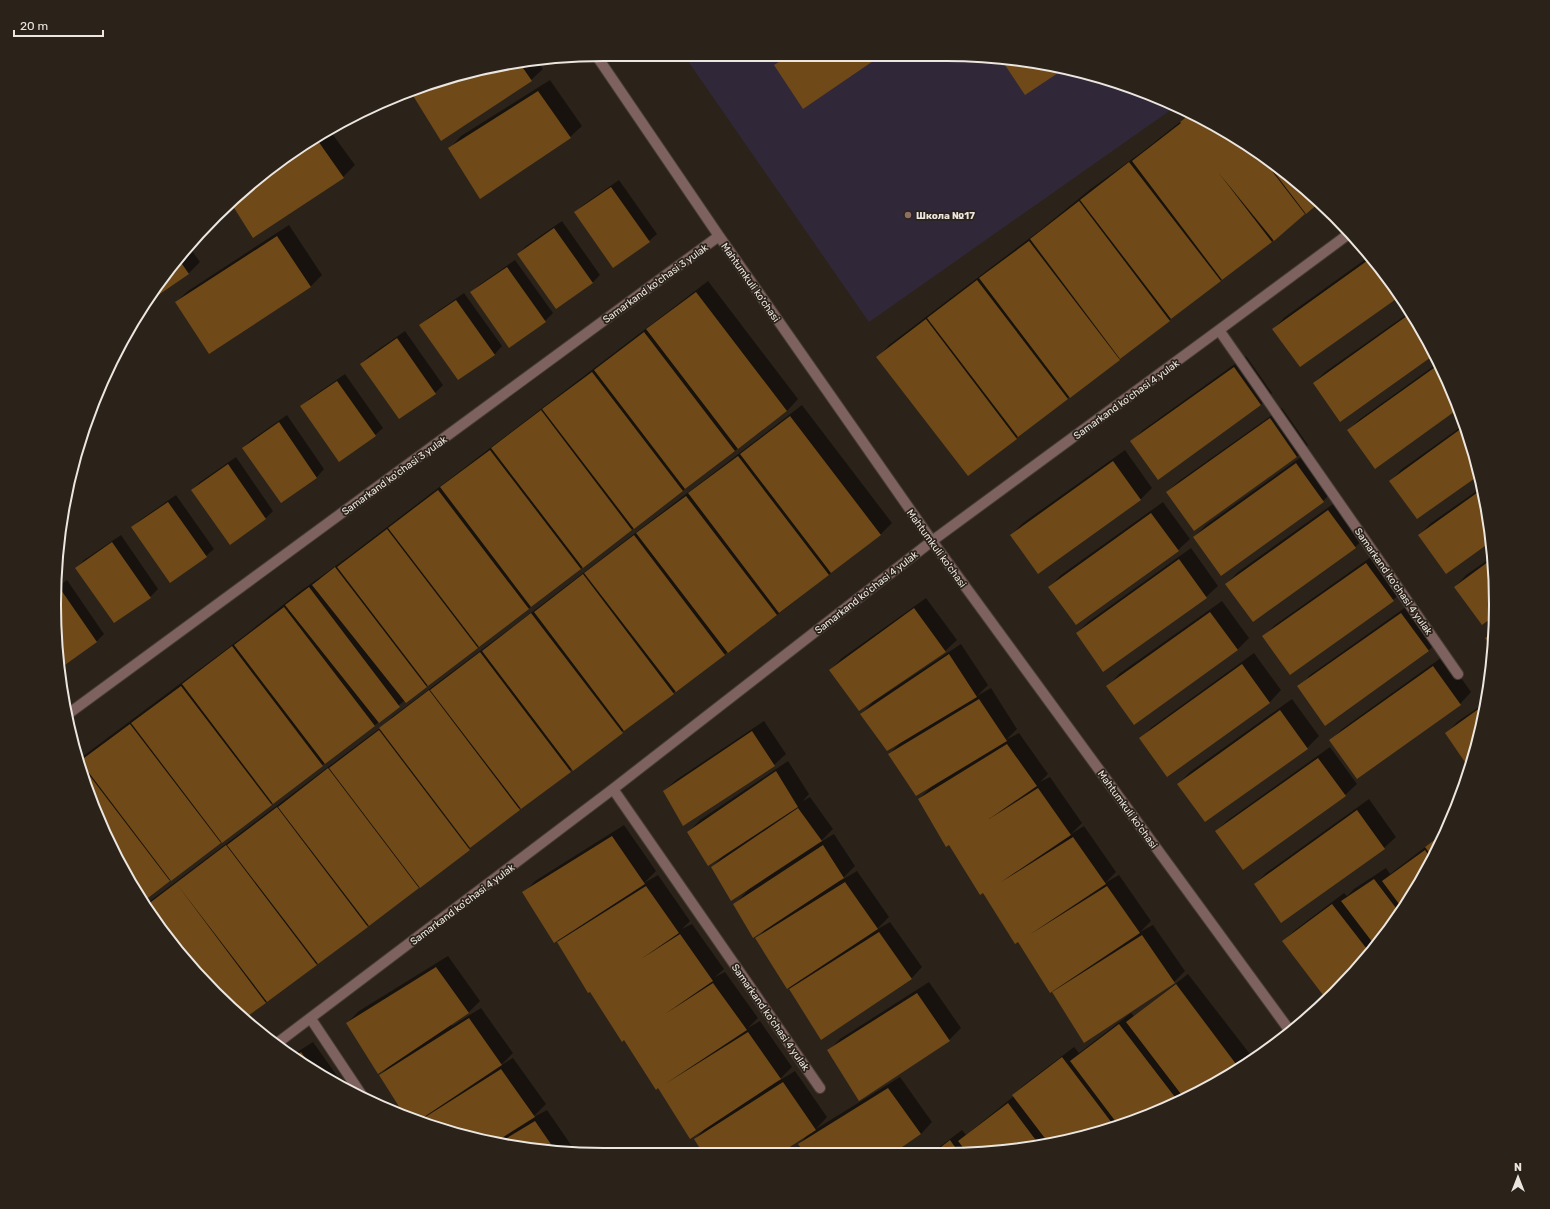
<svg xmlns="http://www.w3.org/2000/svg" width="1550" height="1209" font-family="Rubik,sans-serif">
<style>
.education{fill:#302838}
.shadow{fill:#0007}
.building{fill:#6f4917}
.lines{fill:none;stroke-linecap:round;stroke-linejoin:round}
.minor-casing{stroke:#463e36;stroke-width:12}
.minor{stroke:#7e625f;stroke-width:10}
.education-dot{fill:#8d6e63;stroke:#2b231a;stroke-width:1.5}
.labels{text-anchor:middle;stroke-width:3.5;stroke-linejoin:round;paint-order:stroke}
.poi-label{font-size:10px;font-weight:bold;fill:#ebe6e0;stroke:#2b231a;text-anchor:start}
.street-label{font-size:10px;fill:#ebe6e0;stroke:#2b231a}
.rim{fill:none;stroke:#ebe6e0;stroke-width:2}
</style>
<rect width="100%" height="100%" fill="#2b231a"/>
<path class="education" d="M683 54 981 55 1122 83 1175 107 869 322Z"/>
<path class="shadow" d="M786 55H880L804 107 775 65Z
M539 63 543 69 531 80 441 140 413 93 462 73Z
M550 80 582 126 570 137 450 148 461 136Z
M1190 114 1221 128 1281 168 1306 212 1271 242 968 475 878 357 889 345 1039 231 1092 188 1142 152Z
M328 128 355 165 343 177 232 203Z
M619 180 657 234 649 241 575 212 583 205Z
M562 221 600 275 592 283 518 254 526 246Z
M289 225 322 275 310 287 176 302 188 291Z
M190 248 200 262 189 273 152 298Z
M1370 256 1398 296 1300 366 1273 329 1285 317Z
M515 260 553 313 545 321 509 346 471 292 479 285Z
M708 281 798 399 787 411 528 609 426 686 405 700 374 726 143 900 128 880 78 760 244 636 298 593 348 557Z
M464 293 502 346 495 354 458 379 421 326 428 318Z
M1410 312 1422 329 1434 354 1314 383 1325 372Z
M405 331 443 385 435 393 361 364 369 356Z
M1246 356 1272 393 1261 405 1132 441 1143 430Z
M1438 363 1458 408 1375 467 1348 430 1360 419Z
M345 374 383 428 375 435 302 407 309 399Z
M802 405 892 523 880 535 777 615 521 807 478 841 469 849 245 1018 215 994 146 904 340 758 384 725 392 717 544 603Z
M1282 408 1308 445 1297 457 1194 530 1167 492 1179 481Z
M287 415 324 469 317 477 281 502 243 448 251 440Z
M1465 424 1478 475 1417 518 1390 481 1402 469Z
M1125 450 1152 488 1141 499 1038 572 1011 535 1023 523Z
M1308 452 1335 489 1323 501 1221 574 1194 537 1206 525Z
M236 457 273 511 266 518 230 543 192 490 200 482Z
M1481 488 1491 532 1492 540 1419 535 1431 523Z
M176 495 214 549 206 556 132 528 140 520Z
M1340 499 1367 536 1355 547 1226 584 1238 572Z
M1163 502 1190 539 1178 550 1049 587 1061 575Z
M121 535 158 589 150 597 115 622 77 568 84 560Z
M1191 548 1218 586 1206 597 1077 633 1088 622Z
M1378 552 1405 589 1393 600 1264 636 1275 625Z
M1492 557 1494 615 1482 624 1455 587 1466 575Z
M67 580 104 634 97 641 62 665 54 605 56 588Z
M926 598 957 640 945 651 830 670 842 658Z
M1222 601 1249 638 1237 650 1108 686 1119 674Z
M1413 602 1440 639 1428 651 1299 687 1310 675Z
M961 644 988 685 977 696 991 688 1017 729 1006 740 1019 733 1048 774 1040 782 1050 777 1082 823 1071 834 1084 826 1116 872 1105 883 1119 875 1151 921 1140 932 1153 925 1185 971 1173 983 1084 1042 1052 990 919 799 933 785 889 754 901 742 861 714 873 702Z
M1254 653 1281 690 1270 702 1167 775 1141 738 1152 727Z
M1445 655 1471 692 1460 704 1331 740 1342 729Z
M1292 699 1319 736 1307 748 1205 821 1178 784 1190 772Z
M1485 703 1477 747 1470 767 1446 734 1457 722Z
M764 721 786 754 774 765 664 791 676 780Z
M1330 747 1357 784 1345 795 1216 831 1228 820Z
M788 761 809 794 803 801 810 797 833 829 819 843 834 834 855 866 840 881 857 871 889 917 876 930 890 922 922 967 911 979 821 1038 757 939 764 931 735 904 749 889 712 867 723 856 688 832 700 820Z
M1369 799 1396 837 1384 848 1255 884 1266 873Z
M624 825 656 871 644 883 658 875 690 921 682 929 692 924 724 969 715 977 725 972 758 1018 748 1028 760 1021 792 1067 777 1082 795 1071 827 1117 816 1129 900 1077 932 1122 921 1134 890 1154H806L800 1144 809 1133 777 1154 705 1155 695 1139 704 1130 659 1087 591 990 588 992 557 940 524 893 535 881Z
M1446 829 1439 848 1382 939 1327 999 1283 941 1295 930 1344 893 1347 896 1354 889 1386 868 1390 874 1428 845Z
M448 956 480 1001 468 1013 451 1024 452 1026 481 1008 513 1053 500 1066 513 1058 546 1104 532 1118 547 1110 576 1152 497 1144 407 1117 380 1075 389 1066 347 1023 359 1011Z
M1188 974 1253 1058 1221 1081 1122 1126 982 1154H930L962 1130 966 1135 1014 1096 1013 1095 1025 1084 1074 1047 1079 1053 1131 1013 1134 1016Z
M929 982 961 1028 949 1040 829 1050 840 1039Z
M313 1042 345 1087 298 1062 291 1056Z"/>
<path class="building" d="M789 55H882L803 109 774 65Z
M1001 59 1061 71 1025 95Z
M521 65 532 81 441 141 412 94 462 73Z
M538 91 571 138 480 199 448 148Z
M1190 114 1221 128 1258 153 1305 214 1274 241 1218 172 1272 242 1222 280 1132 161 1181 123 1180 122Z
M316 138 344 178 253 238 231 203Z
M1261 155 1281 168 1319 203 1306 214Z
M1129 162 1221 281 1171 319 1080 200Z
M611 187 650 242 613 268 574 212Z
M1079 201 1170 321 1120 359 1030 239Z
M554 228 593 283 556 309 517 254Z
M277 236 311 287 209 354 175 302Z
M1029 241 1120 360 1070 398 979 278Z
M1371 258 1399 297 1300 367 1272 329Z
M180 261 189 274 151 300V299Z
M507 267 546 322 509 348 470 292Z
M977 280 1068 399 1018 437 927 318Z
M696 292 787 411 738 449 646 329Z
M456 300 495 355 458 380 419 325Z
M1411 313 1422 329 1434 355 1340 422 1313 383Z
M926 319 1017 439 968 476 876 357Z
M644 332 735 451 685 489 594 370Z
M397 338 436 394 399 419 360 364Z
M1438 365 1458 409 1375 469 1347 430Z
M1234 367 1261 405 1158 480 1130 441Z
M592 372 683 491 634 529 542 409Z
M337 381 376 436 339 462 300 406Z
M541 410 632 530 583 568 491 448Z
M790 416 881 535 831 573 740 454Z
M1270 418 1297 457 1194 531 1166 492Z
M279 422 317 478 281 503 242 448Z
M1466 425 1478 476 1417 519 1389 481Z
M490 450 581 569 531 607 440 487Z
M738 456 829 575 779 613 688 493Z
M1113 461 1141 500 1038 574 1010 535Z
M1296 463 1324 502 1221 576 1193 537Z
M228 464 266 519 230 545 191 490Z
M438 490 529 609 479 647 388 528Z
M1481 490 1491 532 1492 541 1446 574 1418 535Z
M686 496 777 615 728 653 636 533Z
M168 502 207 557 170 583 131 527Z
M1328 510 1356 548 1253 622 1225 584Z
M1151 513 1179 551 1076 625 1048 587Z
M387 529 478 648 428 686 337 567Z
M634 535 725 655 676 692 584 573Z
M112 542 151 598 114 623 75 568Z
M1179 559 1207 598 1103 672 1076 633Z
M1492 559 1494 616 1482 625 1454 587Z
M1366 563 1394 601 1290 675 1262 636Z
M335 567 427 687 406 703 312 585Z
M583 574 674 694 624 731 534 612Z
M59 587 97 642 62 667 54 605 56 589Z
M309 587 400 707 379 723 285 605Z
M284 607 375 726 325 764 234 645Z
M914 608 946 652 859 711 829 670Z
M1210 612 1238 650 1134 725 1106 686Z
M531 613 623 733 573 771 482 651Z
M1401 613 1429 651 1325 726 1297 686Z
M1495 632V640L1493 649 1485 638Z
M232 646 323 766 273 804 182 684Z
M480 652 571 772 521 809 430 690Z
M949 654 977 697 887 751 860 714Z
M1242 664 1270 703 1167 777 1139 738Z
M1433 666 1461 705 1357 779 1329 740Z
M181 686 272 805 222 843 131 723Z
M429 690 520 810 470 848 379 728Z
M979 699 1007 741 916 796 888 754Z
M1484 705 1477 747 1469 768 1445 733Z
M1280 710 1308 749 1205 822 1177 784Z
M130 724 221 843 171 881 80 761Z
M379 730 470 850 420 888 329 768Z
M752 731 775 766 683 826 663 791Z
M1007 744 1037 786 989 819 1038 788 1071 835 1001 882 1073 837 1106 884 1029 935 1107 886 1140 933 1050 993 1018 942 1015 944 983 893 980 895 949 845 946 847 918 799Z
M1318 758 1346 796 1243 870 1215 831Z
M80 763 170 881 144 901 128 880Z
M328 768 419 888 369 926 278 807Z
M776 771 798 807 708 866 687 832Z
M277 807 368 927 318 964 227 845Z
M798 808 822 841 731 901 711 867Z
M1357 810 1385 849 1281 923 1254 884Z
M1445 832 1439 848 1433 858 1425 847Z
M612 836 645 884 554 943 522 892Z
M226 845 317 965 267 1002 176 883Z
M823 845 844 878 753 938 733 904Z
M1425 850 1432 860 1402 908 1382 881Z
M1374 879 1399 912 1382 939 1376 947 1341 901Z
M845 882 878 929 787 989 755 938Z
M176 883 266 1003 245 1018 215 994 147 905Z
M646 886 679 933 641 959 680 934 713 981 665 1014 713 983 747 1030 665 1084 748 1032 781 1079 690 1139 658 1088 656 1090 624 1040 622 1042 590 992 588 993 557 942Z
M1332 904 1370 953 1326 999 1282 941Z
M879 932 912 979 821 1040 789 989Z
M1142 935 1175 983 1084 1043 1052 992Z
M436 967 469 1013 378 1074 346 1023Z
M1176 984 1239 1068 1221 1081 1184 1098 1126 1022Z
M917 993 950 1041 859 1101 827 1050Z
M469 1018 502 1065 418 1121 405 1116 379 1075Z
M1119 1024 1178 1101 1119 1126 1070 1061Z
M301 1052 314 1070 293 1058Z
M1062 1057 1115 1127 1047 1141 1012 1095Z
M501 1069 535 1117 494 1143 419 1121Z
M783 1082 816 1130 779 1154 704 1155 694 1139Z
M888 1088 921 1134 892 1154H805L798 1144Z
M1008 1103 1038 1143 982 1154H968L958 1141Z
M535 1121 555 1150 497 1144Z
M950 1140 960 1154H932Z"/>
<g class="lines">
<g class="minor-casing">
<path id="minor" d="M596 55 719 236 932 541 1290 1031
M1219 330 1458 674
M68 714 719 236
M613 789 820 1088
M311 1019 363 1097
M276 1044 613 789 932 541 1219 330 1350 233"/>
</g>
<use href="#minor" class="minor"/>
</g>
<circle class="education-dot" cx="908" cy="215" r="4"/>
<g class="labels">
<g class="poi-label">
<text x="916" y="219">Школа №17</text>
</g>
<g class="street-label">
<text transform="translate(751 282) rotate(55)" y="4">Mahtumkuli ko'chasi</text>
<text transform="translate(655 283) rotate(-36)" y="4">Samarkand ko'chasi 3 yulak</text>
<text transform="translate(1126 399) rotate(-36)" y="4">Samarkand ko'chasi 4 yulak</text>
<text transform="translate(394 475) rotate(-36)" y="4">Samarkand ko'chasi 3 yulak</text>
<text transform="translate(937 548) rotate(54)" y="4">Mahtumkuli ko'chasi</text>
<text transform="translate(1394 581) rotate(55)" y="4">Samarkand ko'chasi 4 yulak</text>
<text transform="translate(866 592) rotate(-38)" y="4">Samarkand ko'chasi 4 yulak</text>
<text transform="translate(1128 809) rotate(54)" y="4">Mahtumkuli ko'chasi</text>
<text transform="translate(462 904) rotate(-37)" y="4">Samarkand ko'chasi 4 yulak</text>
<text transform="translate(771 1017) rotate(55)" y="4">Samarkand ko'chasi 4 yulak</text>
</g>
</g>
<path d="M0 0H1550V1209H0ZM604 61H946A543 543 0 0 1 1489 604V605A543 543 0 0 1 946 1148H604A543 543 0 0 1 61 605V604A543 543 0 0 1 604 61Z" fill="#2b231a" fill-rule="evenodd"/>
<path class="rim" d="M604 61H946A543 543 0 0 1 1489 604V605A543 543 0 0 1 946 1148H604A543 543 0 0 1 61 605V604A543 543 0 0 1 604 61Z"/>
<g transform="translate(1518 1177)" stroke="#2b231a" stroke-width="3" paint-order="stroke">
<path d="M0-3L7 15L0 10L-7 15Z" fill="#ebe6e0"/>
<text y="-6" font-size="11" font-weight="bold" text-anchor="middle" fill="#ebe6e0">N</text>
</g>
<path d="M14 30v6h89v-6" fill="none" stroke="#ebe6e0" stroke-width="2"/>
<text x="20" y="30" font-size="12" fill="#ebe6e0" stroke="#2b231a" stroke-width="3" paint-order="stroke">20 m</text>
</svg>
